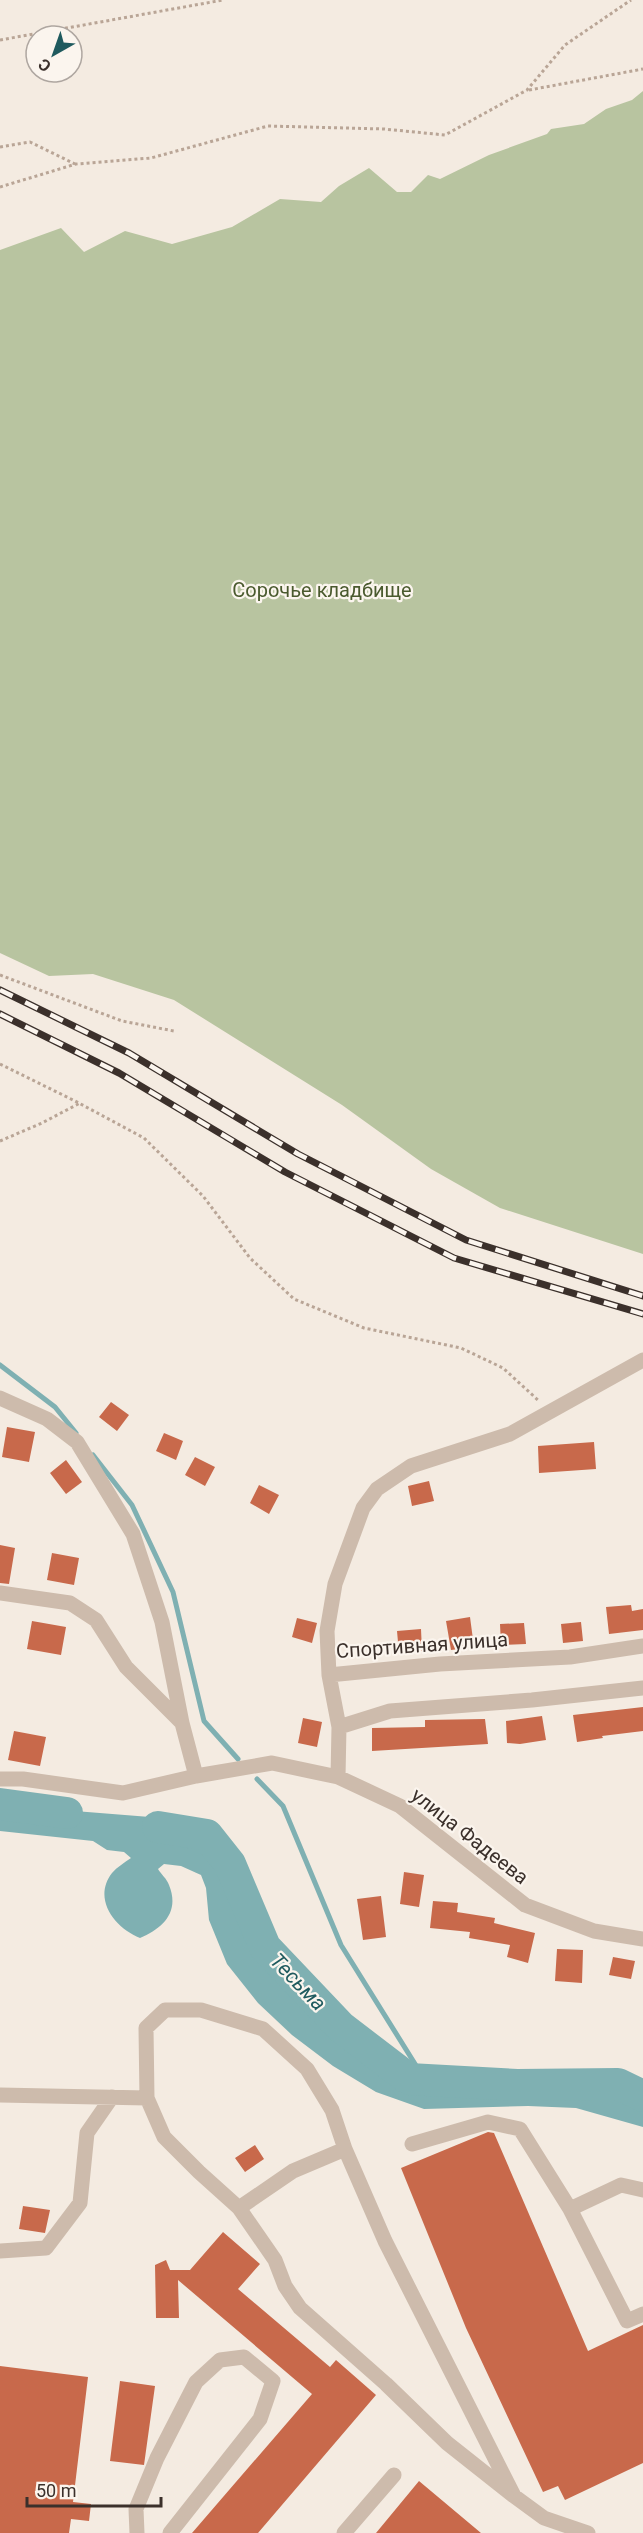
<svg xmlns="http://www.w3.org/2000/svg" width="643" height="2533" font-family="Roboto,sans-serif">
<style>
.green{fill:#b8c4a0}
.water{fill:#7fb0b2}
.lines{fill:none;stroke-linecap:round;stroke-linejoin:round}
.stream{stroke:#7fb0b2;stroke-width:5}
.river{stroke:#7fb0b2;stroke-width:32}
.building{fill:#c8694b}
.path{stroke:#b9a596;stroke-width:3;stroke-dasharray:3 3;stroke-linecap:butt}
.minor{stroke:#cdbbac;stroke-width:15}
.rail-casing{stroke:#3b302b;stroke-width:7}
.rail{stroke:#fbf5ee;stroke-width:4.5;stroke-dasharray:14;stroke-linecap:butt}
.labels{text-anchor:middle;stroke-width:4.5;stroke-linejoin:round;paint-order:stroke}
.park-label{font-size:20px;fill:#4a5a2e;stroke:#fbf5ee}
.street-label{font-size:20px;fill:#3b302b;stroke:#fbf5ee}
.water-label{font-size:21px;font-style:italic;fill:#1f5a5e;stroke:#fbf5ee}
</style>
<rect width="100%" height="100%" fill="#f4ebe1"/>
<path class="green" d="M643 91V1254L500 1208 431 1169 342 1105 174 1000 93 974 49 976 0 953V250L61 228 84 252 125 231 172 244 232 227 280 199 321 202 339 186 369 168 397 192H411L428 175 440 179 489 155 547 134 551 129 584 124 606 109 632 100Z"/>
<path class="water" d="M0 1808H37L175 1819 198 1830 222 1858 235 1911 256 1953 336 2035 381 2062 446 2088 489 2087 530 2081 569 2084 605 2092 643 2105V2127L576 2108 528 2106 424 2109 376 2092 333 2066 292 2035 258 2003 227 1964 209 1920 206 1888 201 1875 181 1866 164 1864 158 1869C161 1874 167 1879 169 1885 180 1912 163 1928 140 1938 115 1928 92 1899 112 1873 117 1867 124 1863 131 1858L124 1852 107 1850 93 1841 0 1831Z"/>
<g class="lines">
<path class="stream" d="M0 1365 55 1407 76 1433
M93 1455 132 1505 173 1592 204 1721 238 1759
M257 1779 283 1806 341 1945 425 2080"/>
<path class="river" d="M0 1804 67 1813
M158 1827 207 1835 230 1864 265 1947 341 2027 409 2079 517 2085 618 2084 643 2096"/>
</g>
<path class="building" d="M111 1402 129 1415 117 1431 99 1417Z
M7 1427 35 1432 29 1462 2 1457Z
M164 1433 183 1441 176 1460 156 1451Z
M594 1442 596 1469 539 1473 538 1446Z
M195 1457 215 1467 205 1486 185 1475Z
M66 1460 82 1482 66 1494 50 1473Z
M429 1481 434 1501 412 1506 408 1486Z
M259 1485 279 1495 269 1514 250 1503Z
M0 1545 15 1548 9 1584 0 1583Z
M52 1553 79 1558 74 1585 47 1580Z
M631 1605 632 1611 643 1609V1630L609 1634 606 1607Z
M470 1617 474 1647 451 1650 446 1621Z
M297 1618 317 1623 312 1643 292 1637Z
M32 1621 66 1627 61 1655 27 1649Z
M581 1622 583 1641 563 1643 561 1624Z
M524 1623 526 1644 501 1645 500 1624Z
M421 1629 422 1651 399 1653 397 1631Z
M643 1707V1731L602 1736 603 1738 577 1742 573 1715Z
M542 1716 546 1740 520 1744 507 1743 506 1721Z
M303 1718 322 1722 317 1747 298 1743Z
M485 1719 488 1744 372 1751V1728L425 1727V1720Z
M14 1731 46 1737 40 1766 8 1760Z
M404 1872 424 1875 419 1907 400 1904Z
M381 1896 386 1937 363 1940 357 1899Z
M433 1901 458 1903 457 1912 495 1918 494 1923 535 1933 528 1963 507 1957 510 1945 469 1938 470 1932 430 1928Z
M557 1949 583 1950 582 1983 555 1981Z
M613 1957 635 1961 631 1979 609 1975Z
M488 2132 494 2133 588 2351 643 2325V2463L565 2500 558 2486 543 2492 466 2328 401 2168Z
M255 2145 264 2159 245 2172 235 2158Z
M23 2206 50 2210 45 2233 19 2229Z
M223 2232 260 2264 238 2289 330 2367 336 2360 376 2395 258 2533H192L312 2394 178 2280 179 2318H156L155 2265 166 2260 170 2270H190Z
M0 2366 88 2377 73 2502 91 2504 89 2521 71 2519 69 2533H0Z
M120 2381 155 2386 144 2465 110 2461Z
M419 2481 481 2533H376Z"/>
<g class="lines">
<path class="path" d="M0 40 223 0
M529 90 643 69
M0 147 30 142 75 164
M0 187 76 164 151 158 268 126 384 129 445 135 527 90 565 45 631 0
M0 975 122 1021 174 1031
M0 1064 75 1101 144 1138 203 1196 250 1258 294 1299 364 1328 461 1348 503 1368 539 1401
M0 1141 42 1123 80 1103"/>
<path class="minor" d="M643 1360 510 1434 411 1466 377 1489 363 1508 335 1584 327 1631 329 1675 440 1664 570 1657 643 1646
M0 1398 47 1419 77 1442 133 1534 162 1622 182 1723
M0 1593 70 1603 96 1620 126 1667 182 1723 196 1776
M329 1675 339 1727 338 1777
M339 1727 390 1711 532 1700 643 1688
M0 1779H23L123 1793 196 1776 272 1763 338 1777 400 1806 525 1905 594 1931 643 1939
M0 2095 147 2098
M412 2144 488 2122 520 2129 570 2209 621 2185 643 2190
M239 2208 293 2171 345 2149
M570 2209 627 2321 643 2314
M0 2251 46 2248 80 2203 87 2133 112 2097
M514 2496 385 2241 345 2149 332 2110 307 2069 263 2029 201 2010H165L146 2028 147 2098 164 2137 199 2172 239 2208 275 2260 285 2286 300 2308 386 2384 447 2443 514 2496 544 2518 588 2533
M137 2533 136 2509 157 2458 196 2382 220 2360 244 2357 273 2381 260 2419 170 2533
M344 2533 394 2475"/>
<g class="rail-casing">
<path id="rail" d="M0 990 129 1053 298 1154 466 1240 643 1296
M0 1014 119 1073 285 1172 454 1258 643 1314"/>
</g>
<use href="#rail" class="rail"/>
</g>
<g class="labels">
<g class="park-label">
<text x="322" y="597">Сорочье кладбище</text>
</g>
<g class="street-label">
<text transform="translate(422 1645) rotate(-4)" y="7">Спортивная улица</text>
<text transform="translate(470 1836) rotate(38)" y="7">улица Фадеева</text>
</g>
<g class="water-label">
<text transform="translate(298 1982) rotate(46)" y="7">Тесьма</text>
</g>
</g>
<g transform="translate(54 54) rotate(220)"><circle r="28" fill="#fbf5ee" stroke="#aea6a0" stroke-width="1.5"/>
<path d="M0-4.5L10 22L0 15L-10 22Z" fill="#1f5a5e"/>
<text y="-9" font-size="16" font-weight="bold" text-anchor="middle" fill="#3b302b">С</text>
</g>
<path d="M27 2497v9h134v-9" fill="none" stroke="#3b302b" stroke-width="3"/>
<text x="36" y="2497" font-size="18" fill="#3b302b" stroke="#fbf5ee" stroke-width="4.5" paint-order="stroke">50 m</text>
</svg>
